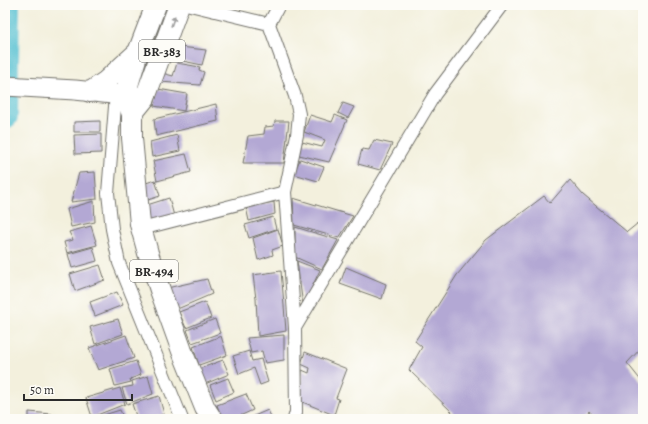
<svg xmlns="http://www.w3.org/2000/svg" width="648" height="424" font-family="Alegreya,serif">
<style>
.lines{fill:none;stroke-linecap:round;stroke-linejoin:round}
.river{stroke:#55c0d1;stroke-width:26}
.building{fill:#b3a8d4}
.minor-casing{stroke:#717069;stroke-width:14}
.primary-casing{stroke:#717069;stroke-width:21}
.trunk-casing{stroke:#717069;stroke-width:22}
.minor{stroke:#fff;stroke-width:12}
.primary{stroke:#fff;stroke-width:19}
.trunk{stroke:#fff;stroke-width:20}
.oneway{fill:#a0a0a0}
.labels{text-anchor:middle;stroke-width:3;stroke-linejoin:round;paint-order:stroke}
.shield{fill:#fdfcf7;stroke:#6a6a68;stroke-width:1}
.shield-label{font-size:13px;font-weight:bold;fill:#2b2b2b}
</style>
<rect width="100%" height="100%" fill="#fdfcf7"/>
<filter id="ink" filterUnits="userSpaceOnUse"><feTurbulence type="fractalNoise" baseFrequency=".025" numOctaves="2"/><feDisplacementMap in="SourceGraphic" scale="8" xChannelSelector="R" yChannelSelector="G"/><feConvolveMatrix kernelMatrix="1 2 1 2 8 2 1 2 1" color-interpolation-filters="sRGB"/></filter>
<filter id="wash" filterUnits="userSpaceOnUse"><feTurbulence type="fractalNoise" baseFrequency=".012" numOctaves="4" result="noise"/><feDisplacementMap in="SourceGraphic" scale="16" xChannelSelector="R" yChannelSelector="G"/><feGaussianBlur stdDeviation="0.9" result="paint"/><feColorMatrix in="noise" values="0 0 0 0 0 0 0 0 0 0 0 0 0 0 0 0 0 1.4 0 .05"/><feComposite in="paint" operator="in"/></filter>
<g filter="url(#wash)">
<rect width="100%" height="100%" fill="#f3f0dd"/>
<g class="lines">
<path class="river" d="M5 116 7 5"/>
</g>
<g id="blocks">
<path class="building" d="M180 47 206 50 202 65 178 60Z
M177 63 200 67 199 70 204 72 200 85 160 82 162 73 173 76Z
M158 89 187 94 184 111 154 106Z
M343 103 354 107 348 118 338 113Z
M216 104 218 121 156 136 154 119Z
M310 115 332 122 335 115 347 120 329 162 299 155 302 142 322 147 325 140 304 132Z
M100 121V132H74V122Z
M275 121H289L284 163H243L248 136 264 134 265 127 274 126Z
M101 134V153L75 154 74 135Z
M177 135 180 151 152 157 150 142Z
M374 140 392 144 380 170 358 164 362 149 369 150Z
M186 154 191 172 157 181 153 161Z
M300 159 324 167 318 181 294 174Z
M95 172 97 199 71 202 79 173Z
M155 180 160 196 148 200 143 184Z
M570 180 583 195 627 232 643 219V346L627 363 643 383V419H598L589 411 582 419H450L453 413 409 370 422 347 415 341 457 275 486 240 544 196 550 203Z
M169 198 174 216 149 224 144 206Z
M293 198 353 216 339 238 294 225Z
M94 201 95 222 71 227 67 209Z
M274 202 275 214 249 221 246 207Z
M273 217 276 229 249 238 245 225Z
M91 226 97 245 67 253 64 242 73 240 69 232Z
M295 227 338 240 322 269 295 257Z
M278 229 283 246 272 250 273 255 258 260 253 238Z
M93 247 97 261 72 268 68 254Z
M297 261 320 270 303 306Z
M100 265 105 280 75 291 70 274Z
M346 267 386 284 382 299 340 284Z
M281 271 283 293 286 331 258 336 256 299 253 275Z
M207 279 212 294 175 310 167 288Z
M117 292 123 305 95 316 90 302Z
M205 302 211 318 186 328 179 312Z
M118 319 123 334 95 344 90 327Z
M215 319 220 333 192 343 187 330Z
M126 335 134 358 98 370 89 348Z
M284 335V360L265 363 262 351 251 353 247 338Z
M221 336 227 355 199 365 193 347Z
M249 351 252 361 261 359 268 382 260 385 254 368 239 374 233 356Z
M305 352 347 369 336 398 339 399 334 415 300 401 301 386 302 370 309 373 310 368 301 364Z
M223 360 229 374 205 384 199 369Z
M136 361 141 375 130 379 131 382 115 386 110 369Z
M148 376 153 394 127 404 122 388 133 386 132 381Z
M228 378 234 392 216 400 210 385Z
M120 388 125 404 92 417 86 398Z
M246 394 253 410 233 419H222L217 405Z
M159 396 164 414 148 419H137L132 404Z
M120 410 124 419H91Z
M268 410 272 419H247Z
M29 412 52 414V419H29Z"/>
</g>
</g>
<g filter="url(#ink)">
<use href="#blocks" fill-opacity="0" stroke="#717069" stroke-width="1"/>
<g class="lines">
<g class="minor-casing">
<path id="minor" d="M190 5 269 24
M279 5 269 24 295 96 299 114 297 135 285 192 295 328 296 412 294 419
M116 94 108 193 112 229 119 263 182 419
M140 224H142L145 228 285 192
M295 328 435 94 502 5"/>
</g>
<g class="primary-casing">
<path id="primary" d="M5 86 75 90 141 97"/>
</g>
<g class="trunk-casing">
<path id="trunk" d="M156 5 138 52 125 95 132 114V138L140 224 148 253 160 290 182 351 205 408 212 419
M90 92 106 81 138 52
M132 114 145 98 179 5"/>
</g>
<use href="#minor" class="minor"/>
<use href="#primary" class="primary"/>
<use href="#trunk" class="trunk"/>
</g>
<defs><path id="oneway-solid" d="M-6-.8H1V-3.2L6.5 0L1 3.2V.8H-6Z"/></defs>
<use class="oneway" href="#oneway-solid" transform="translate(173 21) rotate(-70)"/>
</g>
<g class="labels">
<g class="shield">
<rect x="139" y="40" width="46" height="22" rx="3"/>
<rect x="130" y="260" width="48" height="22" rx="3"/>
</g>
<g class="shield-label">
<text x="162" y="56">BR-383</text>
<text x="154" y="276">BR-494</text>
</g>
</g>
<rect width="648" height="424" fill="none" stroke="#fdfcf7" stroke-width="20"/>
<path d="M24 394v6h108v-6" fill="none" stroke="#2b2b2b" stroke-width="2"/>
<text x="30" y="394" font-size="12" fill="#2b2b2b" stroke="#fdfcf7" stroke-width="3" paint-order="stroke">50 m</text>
</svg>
